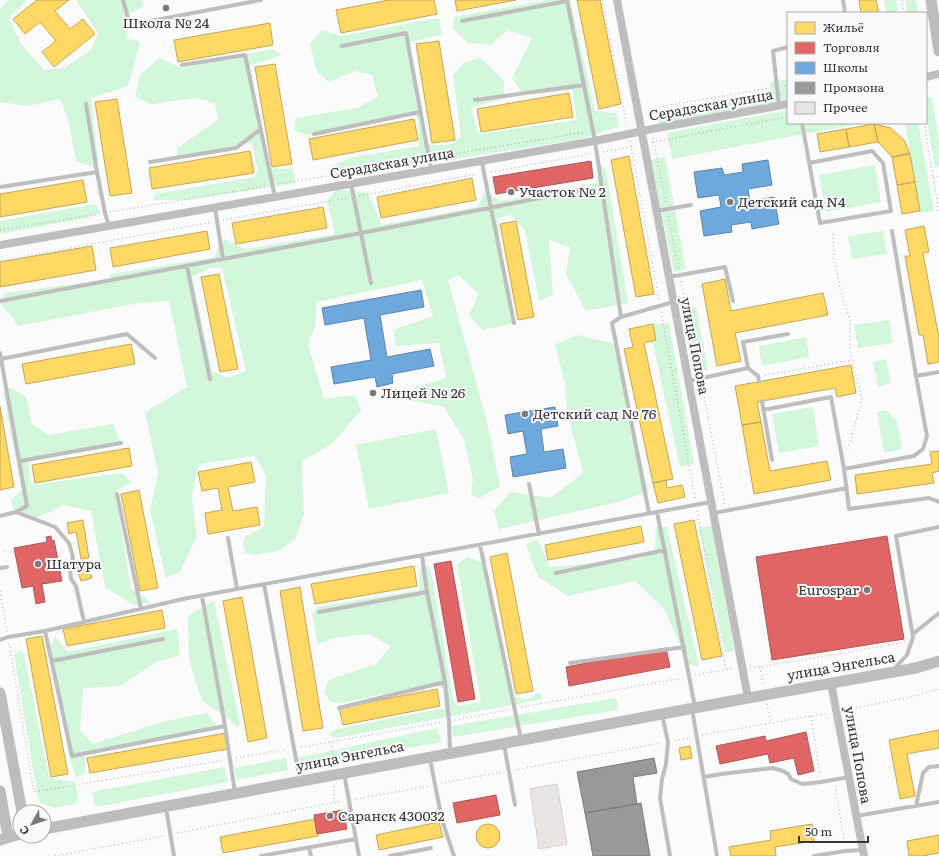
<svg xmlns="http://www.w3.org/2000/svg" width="939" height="856" font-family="Literata,serif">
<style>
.green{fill:#d2f7da;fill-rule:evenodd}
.homes{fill:#ffd966;stroke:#c2a857}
.shops{fill:#e06666;stroke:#ac5757}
.schools{fill:#6fa8dc;stroke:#5d85aa}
.industry{fill:#999;stroke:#7b7b7b}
.building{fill:#ebe5e1;stroke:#d2d1d1}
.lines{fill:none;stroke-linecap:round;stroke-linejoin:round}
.path{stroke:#bdbebe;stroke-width:1.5;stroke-dasharray:1 3;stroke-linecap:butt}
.service{stroke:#bebebe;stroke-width:4}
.minor{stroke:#bebebe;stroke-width:8}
.secondary{stroke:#bdbdbd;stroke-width:11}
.poi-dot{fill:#7a7a7b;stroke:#fafafd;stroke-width:1.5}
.labels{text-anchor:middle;stroke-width:4;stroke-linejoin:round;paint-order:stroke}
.poi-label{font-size:14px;fill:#343435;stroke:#fafafd;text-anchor:start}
.street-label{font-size:14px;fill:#343435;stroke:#fafafd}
</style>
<rect width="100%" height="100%" fill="#fbfbfc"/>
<path class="green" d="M9 0H27L9 17 21 44 44 70 64 68 91 50 98 33 76 0H142L144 6 127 15V38L140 42 128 86 91 98 98 161 95 168 76 161 68 119 60 99 27 106 0 102V8H1Z
M546 0H570L595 111 616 113 619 126 580 139 337 178 332 166 349 158 419 146 418 118 413 114 306 135 294 130 296 118 357 108 378 97 372 75 355 71 329 82 317 72 310 44 322 30 340 36 439 18 442 35 409 42 428 145H450L461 137 453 75 463 63 481 58 504 81V99L471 107 478 134 577 120 572 90 523 95 512 78 532 38 508 30 491 44 468 43 453 29 454 17Z
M884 0H896L898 13H886Z
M905 0H916L918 13H908Z
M272 49 282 55 250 66 268 168 294 169 293 171 296 183 188 200H153L155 194 255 177 258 170 252 143 177 157V148L218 120 215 103 196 98 152 104 135 97 140 75 159 58 182 68Z
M788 79V100L659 125 657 114 771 93 770 82Z
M932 97 939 140V167L935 168 926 116V98Z
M788 110V123H862L672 159 667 133Z
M905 123H918L934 211 920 213Z
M665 157 686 269 674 272 651 160Z
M599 162 606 170 628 303 586 311 566 274 570 247 549 240 553 295 539 301 525 231 511 215 497 219 512 319 514 323 483 330 469 316 478 294 459 275 448 280 487 422 500 487 479 498 471 495 473 479 464 440 444 407 411 400 412 388 446 378 439 343 396 346 393 330 433 316 422 280 317 302 315 327 308 344 324 399 355 395 361 410 333 443 302 461 304 515 295 539 278 551 254 555 245 553 243 543 246 536 264 527 266 475 255 456 199 464 192 495 197 536 180 572 166 578 150 510 158 473 145 412 187 387 169 301 138 303 19 326 1 304 5 293 107 280 112 274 215 257 219 243 225 240 246 249 335 234 327 201 337 189 368 193 382 225 478 207 485 191 501 201 597 183ZM210 268H222L246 371 227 378 212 371 192 277Z
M875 165 881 202 826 212 819 175Z
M96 204 100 213 86 218 0 234V221Z
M883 231 887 254 852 259 848 236Z
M696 307 708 370 693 373 681 309Z
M889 320 893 343 858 348 854 325Z
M669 323 694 464 680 467 649 325Z
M576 335 616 344 648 491 622 501 499 529 494 511 510 492 550 498 583 473 567 412 565 383 555 345Z
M806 337 809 357 762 366 759 346Z
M886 359 891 383 878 387 873 362Z
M11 387 27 398 32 424 49 435 113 424 121 443 28 458 31 485 122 473 132 482 115 492 131 589 145 597 150 603 133 605 105 587 91 511 64 505 34 519 14 510 11 500 22 490 3 392Z
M813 407 819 446 779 453 772 414Z
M886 410 897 421 902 449 884 453 877 412Z
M436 429 449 493 369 509 356 445Z
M712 526 734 651 725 652 699 528Z
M656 527H667L699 667 688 664 665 610 635 581 568 596 538 577 526 544 538 540 550 567 640 559 655 550Z
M467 557 486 564 512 696 528 699 540 692 543 699 336 738 328 734 337 729 445 708 443 688 432 684 342 703 330 702 324 691 329 680 376 664 391 646 369 634 334 638 318 644 312 614 317 607 419 590 420 567H430L453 699 458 706 481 702 457 565Z
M214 601 240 724 237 727 226 717 202 701 189 659 188 616Z
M177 629 180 655 156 662 120 686 83 688 80 730 93 744 162 722 207 713 217 726 85 753V774L76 777 68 752 50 647 55 636 68 652Z
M23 650 49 778 75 782 78 796 75 804 54 808 40 803 36 788 14 654Z
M616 698 618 710 453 737 451 726Z
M437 728 442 742 299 769 298 758Z
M286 758 288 770 237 780 234 768Z
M225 767 228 782 95 807 92 792Z"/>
<path class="homes" d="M37 0H69L55 11 70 29 83 19 95 34 54 67 42 52 56 41 40 22 25 34 13 19Z
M389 0H434L437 14 341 33 336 10Z
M455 0H516L457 11Z
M577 0H600L621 104 599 109Z
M859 0H876L879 13H861Z
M270 23 273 45 178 62 174 40Z
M439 41 455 140 432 143 416 44Z
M275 64 292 164 272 167 255 67Z
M569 93 573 117 481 132 477 109Z
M117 99 132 193 110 196 95 102Z
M414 119 418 140 313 160 309 139Z
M874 124 878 142 849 147 846 129Z
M874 124 891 128 904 140 910 153 892 157 878 142Z
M846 129 849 147 820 152 817 134Z
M250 151 254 173 152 189 149 168Z
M910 154 915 182 897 185 892 157Z
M629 156 654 294 636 297 611 160Z
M472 178 476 200 381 218 377 197Z
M83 180 87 202 0 217V194Z
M915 182 920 211 902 214 897 185Z
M323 207 327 228 236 244 232 223Z
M516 221 534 317 518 320 500 224Z
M924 226 929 252 923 253 938 333H939V362L928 364 923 335H919L905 256H910L905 230Z
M207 231 210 249 113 267 110 248Z
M92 246 96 270 0 287V262Z
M219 274 238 369 220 372 201 277Z
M725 279 731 311 823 293 828 315 735 333 741 361 717 366 702 284Z
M653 324 656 340 644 343 673 479 653 483 624 349 633 347 629 329Z
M131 344 135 364 26 384 22 364Z
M851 365 856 393 837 397 835 388 757 402 761 422 742 425 735 386Z
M0 406 14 487 0 490Z
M761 422 770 471 827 461 831 480 754 494 742 425Z
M129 448 132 466 35 483 32 465Z
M939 451V471L932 473 934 483 857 494 855 475 932 464 930 452Z
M251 462 255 482 228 487 233 511 257 507 260 525 208 534 205 513 222 510 218 488 202 491 198 472Z
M666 480 667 488 682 485 685 497 658 503 653 483Z
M139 490 158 588 140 591 121 494Z
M83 520 89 558 81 559 76 532 69 534 67 523Z
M694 520 722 656 702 660 674 524Z
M641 526 644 542 548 560 545 545Z
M507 553 533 691 516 694 490 557Z
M88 565 92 578 81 581 77 568Z
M414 566 417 586 315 604 311 584Z
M300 587 323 728 303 731 280 591Z
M242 597 267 738 248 742 223 601Z
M162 610 165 628 67 646 63 629Z
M42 636 68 774 51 777 26 639Z
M437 689 440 706 343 725 339 708Z
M939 730V748L907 754 915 796 900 799 889 740Z
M226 733 228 749 90 773 87 758Z
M690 746 692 758 681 760 679 748Z
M315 819 318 836 223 853 220 837Z
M439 822 443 837 379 850 376 835Z
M476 836a12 12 0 1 1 24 0a12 12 0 1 1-24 0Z
M812 824 814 841 775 847 776 856H731L729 847 771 840 770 831Z
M939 835V853L922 856H909L907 841Z"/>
<path class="shops" d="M591 161 593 178 496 194 493 177Z
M51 536 52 541 54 540 62 581 42 584 45 602 36 604 33 586 22 588 14 548 47 542 46 537Z
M887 536 904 639 772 660 756 557Z
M451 561 475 699 458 702 434 564Z
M666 648 670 667 569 686 566 667Z
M806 732 814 771 798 775 794 758 770 763 768 754 720 764 716 746 765 736 766 741Z
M496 795 500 815 457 823 453 803Z
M343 810 347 829 317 834 314 815Z"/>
<path class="schools" d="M768 160 772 185 748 189 750 201 774 197 779 224 752 229 751 222 731 225 732 232 704 236 700 211 721 207 719 195 698 198 694 172 722 168 724 175 743 172 742 164Z
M421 290 424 307 380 315 387 357 430 349 434 366 392 374 393 383 377 387 375 377 334 384 331 367 371 360 364 318 325 325 322 308Z
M555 407 558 426 541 429 544 452 563 449 566 468 513 477 510 457 527 454 523 431 508 434 505 415Z"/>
<path class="industry" d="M654 758 657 773 633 777 637 804 585 813 577 772Z
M641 803 650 856H593L585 813Z"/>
<path class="building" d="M557 784 567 844 539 849 530 789Z"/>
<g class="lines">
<path class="path" d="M602 0 627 126
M902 0 904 13
M784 86 788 85
M651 120 653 119 659 107 770 88
M924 123 939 213
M653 138 666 203
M630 141 659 299
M652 142 788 117
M603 152 635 146
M436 157 586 132
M491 172 590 154
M933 177 939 176
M278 184 422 160
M359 196 477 174
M110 212 266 186
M668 216 679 269
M223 220 347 198
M0 230 99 214
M833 234 834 259 840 289 850 320V348L852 360 862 399 848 449
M0 261 212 222
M681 281 699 371
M661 312 695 498
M765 375 852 360
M702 385 725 505
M697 511 726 669
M0 591 7 632
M9 643 34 792 224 760
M750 667H760L901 643 905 641
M760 667 763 685
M695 675 734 668
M767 704 771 723
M521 707 683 678
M844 710 907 698 939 689
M811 716 820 775
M455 720 508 710
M702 735 828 713
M675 741 691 738
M332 742 333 764
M301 747 443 722
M236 758 287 749
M515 770 661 743
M441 783 502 772
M334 786V802
M835 786 845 845
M356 799 429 786
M177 833 342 801
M55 856 164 836"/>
<path class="service" d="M123 0 130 25 261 0
M567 0 595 141 621 317 612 323 649 513
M843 0 845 13
M462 21 567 1
M342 46 406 33 431 169
M182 65 245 55 275 197
M475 100 584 85
M86 104 97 172
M779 106 773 51 788 47
M802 123 820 223 891 211 883 163 872 151 809 163
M314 134 420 112
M482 161 484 173 514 323
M150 162 236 148 261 129
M351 184 371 283
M0 187 97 172 105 213 109 226
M215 208 223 259
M656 211 691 205
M892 231 916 376 939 372
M187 266 210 379
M669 277 725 267 733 301
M0 301 361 233 581 190
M621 317 673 302
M0 353 27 506 16 512 0 516
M1 359 127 334 155 358
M748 368 758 376 759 382
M916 376 927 436 923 449 914 456 844 469 849 509 929 498 939 502
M689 381 748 368 743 342 788 334
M762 401 772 460
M763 410 831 397 844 469
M20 461 121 443
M529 484 539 534
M117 494 141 609
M16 512 55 527 69 543 73 557 70 570 71 579 76 586 84 622
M657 512 695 707
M714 513 847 488
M228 538 237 589
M480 545 521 739
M422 555 427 592 445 682 449 721 450 753
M0 568 7 567
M556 573 665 550
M264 584 300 781
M319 612 427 592
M45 631 72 756 225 726 202 596
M913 634 939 613
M0 640 8 637 45 631 183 599 711 502
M52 661 163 639
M570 663 684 647
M894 669 907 655 913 637 896 536 939 527
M339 708 445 682
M692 709 717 856
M662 714 668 742 666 764 662 779 660 798 670 856
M225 726 235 793
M504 745 515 805
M430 759 442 820 454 856
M344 773 359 856
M704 777 721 774 773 768 783 771 788 774 791 779 802 784 821 782 849 777
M916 806 923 773 929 767 939 766
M166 808 174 856
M856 816 939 802
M309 848 311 856
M261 856 356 839
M390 856 426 849 431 848
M814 856 845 851 862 850"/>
<path class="minor" d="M617 0 748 698
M926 77 939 74
M0 245 595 141 652 129 788 104
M831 683 864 856"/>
<path class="secondary" d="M931 0 939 51
M0 693 22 812
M0 791 8 837
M44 829 748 698 916 668 939 661
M0 840 20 834"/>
</g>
<g class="poi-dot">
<circle cx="166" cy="8" r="4"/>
<circle cx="511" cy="192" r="4"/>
<circle cx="730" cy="202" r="4"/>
<circle cx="373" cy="393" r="4"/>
<circle cx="525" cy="414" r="4"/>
<circle cx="38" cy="564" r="4"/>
<circle cx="867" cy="590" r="4"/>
<circle cx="330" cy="816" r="4"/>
</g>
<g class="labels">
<g class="poi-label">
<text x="166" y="28" text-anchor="middle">Школа № 24</text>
<text x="519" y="197">Участок № 2</text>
<text x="738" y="207">Детский сад N4</text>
<text x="381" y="398">Лицей № 26</text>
<text x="533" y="419">Детский сад № 76</text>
<text x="46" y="569">Шатура</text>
<text x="859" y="595" text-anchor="end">Eurospar</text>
<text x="338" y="821">Саранск 430032</text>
</g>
<g class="street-label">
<text transform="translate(711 105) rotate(-10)" y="5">Серадзская улица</text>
<text transform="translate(392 163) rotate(-10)" y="5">Серадзская улица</text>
<text transform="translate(695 346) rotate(79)" y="5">улица Попова</text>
<text transform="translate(841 666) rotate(-10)" y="5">улица Энгельса</text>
<text transform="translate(858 755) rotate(80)" y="5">улица Попова</text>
<text transform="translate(350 756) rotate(-11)" y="5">улица Энгельса</text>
</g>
</g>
<rect x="787" y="12" width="140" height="112" fill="#fafafd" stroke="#ababad"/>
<rect x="795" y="22" width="20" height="12" fill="#ffd966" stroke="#ababad"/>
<text x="823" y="32" font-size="12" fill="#343435">Жильё</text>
<rect x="795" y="42" width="20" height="12" fill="#e06666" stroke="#ababad"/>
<text x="823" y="52" font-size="12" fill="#343435">Торговля</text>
<rect x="795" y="62" width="20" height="12" fill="#6fa8dc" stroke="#ababad"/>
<text x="823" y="72" font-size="12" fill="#343435">Школы</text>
<rect x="795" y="82" width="20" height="12" fill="#999999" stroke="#ababad"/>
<text x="823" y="92" font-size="12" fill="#343435">Промзона</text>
<rect x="795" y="102" width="20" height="12" fill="#ebe5e1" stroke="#ababad"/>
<text x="823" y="112" font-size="12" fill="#343435">Прочее</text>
<g transform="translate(32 824) rotate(230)"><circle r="19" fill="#fafafd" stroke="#ababad"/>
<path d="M0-3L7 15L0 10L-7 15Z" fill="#7a7a7b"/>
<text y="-6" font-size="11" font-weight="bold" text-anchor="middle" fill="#343435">С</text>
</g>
<path d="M799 836v6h69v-6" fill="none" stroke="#343435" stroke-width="2"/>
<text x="805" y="836" font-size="12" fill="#343435" stroke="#fafafd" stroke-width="3" paint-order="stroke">50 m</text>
</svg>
